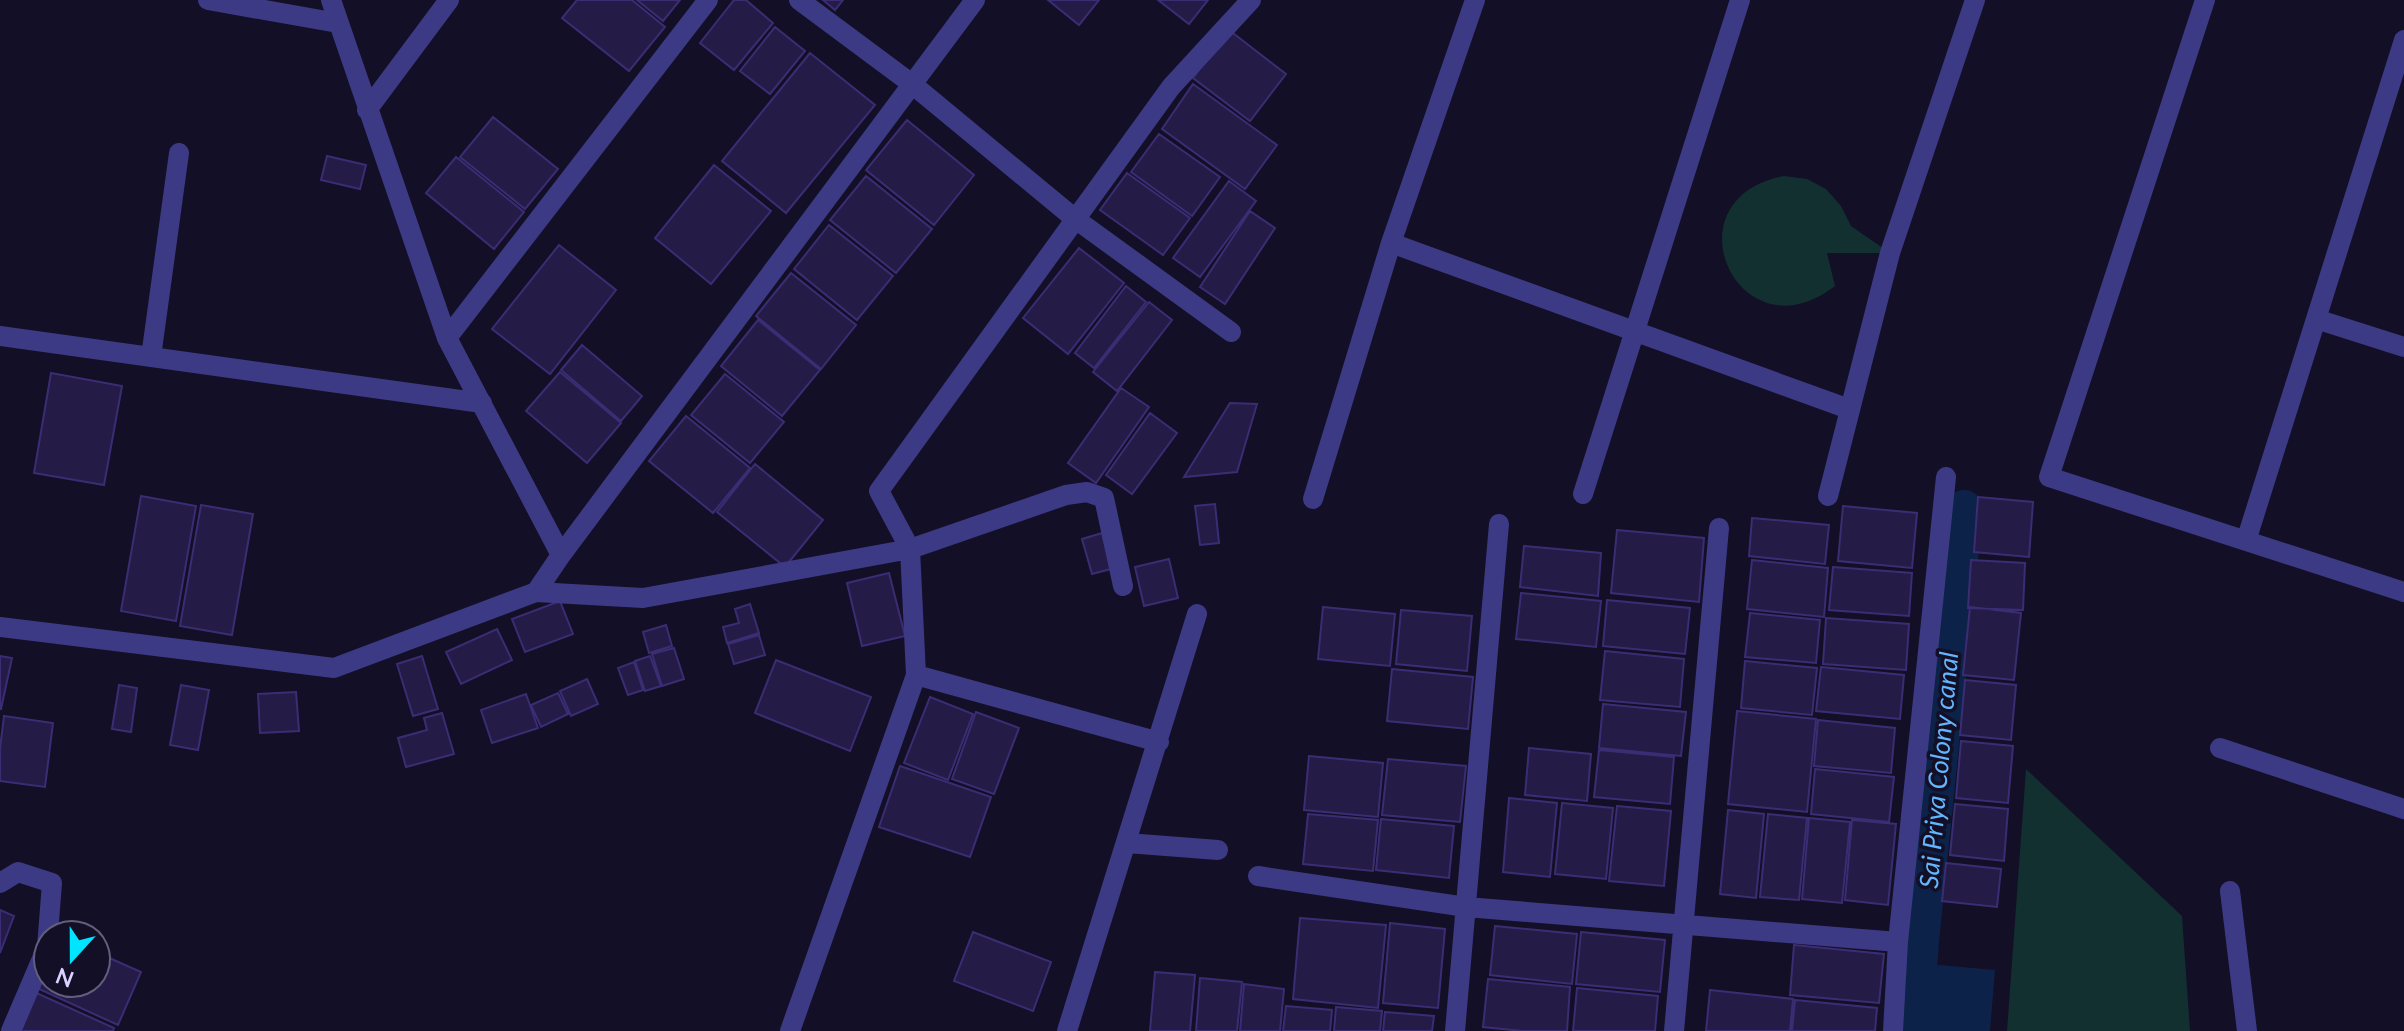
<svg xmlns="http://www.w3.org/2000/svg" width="2404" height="1031" font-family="Lato,sans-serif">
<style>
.green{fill:#12302f}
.water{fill:#0c2248}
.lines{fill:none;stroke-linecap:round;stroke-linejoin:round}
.canal{stroke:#0c2248;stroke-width:38}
.building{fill:#241b47;stroke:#3b2d73;stroke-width:2}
.minor{stroke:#3d3a85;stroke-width:20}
.labels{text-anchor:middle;stroke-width:7;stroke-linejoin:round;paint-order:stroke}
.water-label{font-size:26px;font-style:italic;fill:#62b6ff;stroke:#130f26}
</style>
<rect width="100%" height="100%" fill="#130f26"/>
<path class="green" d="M1784 176 1807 179 1826 189 1841 206 1851 226 1890 253H1827L1835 286C1739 361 1664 199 1784 176Z
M2026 769 2182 916 2190 1031H2007Z"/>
<path class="water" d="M1929 964 1995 970 1990 1031H1926Z"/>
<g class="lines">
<path class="canal" d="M1914 1031 1920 941 1964 509"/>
</g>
<path class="building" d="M577 0H632L665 27 629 71 562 18Z
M637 0H680L663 21Z
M734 0H746L773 23 734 70 700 43Z
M823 0H843L835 10Z
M1048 0H1099L1079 25Z
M1158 0H1208L1189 24Z
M775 27 805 51 770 94 740 71Z
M1229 30 1286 74 1250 121 1193 78Z
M810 53 875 105 786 213 722 161Z
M1193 84 1277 145 1245 189 1162 129Z
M493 117 558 169 525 209 460 157Z
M907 120 974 175 934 225 866 170Z
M1159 134 1220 177 1192 216 1131 172Z
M327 156 366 165 360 189 321 180Z
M456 157 524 212 494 249 426 193Z
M714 165 771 211 711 284 655 238Z
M1127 173 1190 218 1163 255 1100 210Z
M866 176 932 229 896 273 830 220Z
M1229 181 1256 201 1200 277 1173 258Z
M1250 211 1275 228 1225 304 1200 287Z
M829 225 893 276 857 320 794 269Z
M559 245 616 290 550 374 492 329Z
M1079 248 1124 283 1068 354 1023 318Z
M791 273 856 325 821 369 756 316Z
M1126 286 1146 302 1094 368 1075 353Z
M1149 302 1172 320 1117 391 1093 372Z
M758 320 820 370 782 416 721 366Z
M582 345 642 396 621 421 561 370Z
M560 372 621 423 587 463 526 411Z
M51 373 122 386 104 485 34 473Z
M725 374 784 422 750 463 691 415Z
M1121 388 1149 407 1096 483 1068 463Z
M1230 403 1257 404 1237 472 1184 477Z
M1150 413 1177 433 1132 494 1106 475Z
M686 416 750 468 713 513 649 461Z
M755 464 823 520 785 567 717 512Z
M141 496 196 506 176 621 121 611Z
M1978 497 2033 502 2029 557 1974 552Z
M1215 504 1219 543 1200 545 1195 506Z
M201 505 253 514 232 635 180 626Z
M1843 506 1917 513 1912 568 1838 561Z
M1752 518 1829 525 1825 564 1749 556Z
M1617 530 1704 538 1699 602 1611 593Z
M1102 533 1111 569 1092 574 1082 539Z
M1524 546 1601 553 1598 596 1520 587Z
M1169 559 1178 598 1144 606 1135 567Z
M1752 560 1828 568 1824 617 1747 609Z
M1971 560 2025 563 2023 610 1968 608Z
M1833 567 1912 573 1909 616 1829 610Z
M889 573 905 636 862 646 847 583Z
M1521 593 1601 601 1596 647 1516 639Z
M1607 600 1690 608 1685 654 1603 646Z
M560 601 573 634 525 652 512 619Z
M750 604 759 633 727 643 723 627 739 623 735 609Z
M1323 607 1395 614 1390 666 1318 659Z
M1970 607 2021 613 2014 680 1963 675Z
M1401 610 1472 616 1467 671 1396 664Z
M1750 613 1820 620 1816 663 1745 657Z
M1826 618 1909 624 1906 670 1823 664Z
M666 625 672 646 649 653 643 632Z
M497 629 512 660 461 684 446 652Z
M759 635 765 655 734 664 728 644Z
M674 648 684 679 662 686 652 654Z
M1605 651 1684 659 1680 707 1600 700Z
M0 656 12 658 1 709H0Z
M422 656 438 709 413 716 397 664Z
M650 656 661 686 645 691 635 661Z
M776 660 871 697 850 751 755 713Z
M1745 661 1817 668 1812 715 1741 708Z
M634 662 643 690 628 695 618 668Z
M1821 667 1904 675 1900 719 1816 711Z
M1392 669 1473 677 1468 729 1387 721Z
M587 679 598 704 571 716 560 691Z
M1965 680 2016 685 2011 740 1960 735Z
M119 685 137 688 131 732 112 729Z
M181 685 209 690 198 750 170 745Z
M296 692 299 731 260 733 258 694Z
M558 693 568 714 541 727 531 705Z
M526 694 538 728 492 743 481 710Z
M930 697 973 714 948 780 904 763Z
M1603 704 1686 712 1681 756 1599 748Z
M1737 711 1816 719 1807 812 1728 804Z
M976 712 1019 728 994 794 952 779Z
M442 713 454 754 406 767 398 738 427 730 424 718Z
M4 716 53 723 45 787 0 781V749Z
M1818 720 1895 728 1891 773 1814 766Z
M1961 741 2013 746 2008 803 1956 798Z
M1529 748 1591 754 1587 801 1525 795Z
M1599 750 1674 757 1670 804 1594 797Z
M1309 756 1383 763 1378 817 1304 810Z
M1388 759 1466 766 1460 822 1382 815Z
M900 766 991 797 970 857 879 827Z
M1815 769 1894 777 1889 822 1811 814Z
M1509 798 1557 803 1550 877 1503 872Z
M1562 803 1613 808 1606 879 1555 874Z
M1955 804 2008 809 2004 861 1950 855Z
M1617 806 1671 811 1664 886 1609 881Z
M1728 810 1764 814 1756 898 1720 894Z
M1308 814 1378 820 1373 871 1303 864Z
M1768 814 1807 818 1799 900 1760 897Z
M1809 818 1850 822 1842 903 1802 899Z
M1381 819 1454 826 1449 878 1376 870Z
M1852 820 1896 824 1888 905 1845 900Z
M1946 863 2001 869 1997 907 1942 901Z
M0 910 14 916 0 953Z
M1300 918 1386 925 1378 1008 1293 999Z
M1390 923 1445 929 1438 1008 1383 1003Z
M1495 926 1577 934 1572 984 1490 975Z
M973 932 1051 962 1033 1011 954 981Z
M1581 932 1665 940 1660 992 1576 984Z
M1794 945 1884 954 1879 1003 1790 995Z
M96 952 141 972 118 1025 37 988 48 963V983H96Z
M1155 972 1195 975 1190 1031H1150Z
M1200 978 1242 982 1237 1031H1196Z
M1488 979 1570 987 1567 1031H1522L1483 1027Z
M1244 984 1284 989 1280 1031H1240Z
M1577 988 1658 996 1655 1031H1573Z
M1710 990 1793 999 1790 1031H1706Z
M32 991 114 1028 113 1031H15Z
M1795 1000 1877 1008 1875 1031H1792Z
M1286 1006 1332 1010 1330 1031H1283Z
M1336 1007 1382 1011 1380 1031H1334Z
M1385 1012 1434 1016 1432 1031H1383Z"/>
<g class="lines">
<path class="minor" d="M208 0 338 23
M331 0 447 338 561 555
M799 0 912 84 1074 218 1231 332
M2205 0 2049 477 2404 592
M367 110 449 0
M1391 243 1849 409
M2316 319 2404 347
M0 336 482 403
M447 338 708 0
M151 357 179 153
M1583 494 1740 0
M1828 496 1890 253 1975 0
M1313 499 1391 243 1475 0
M2246 541 2404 40
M536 592 561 555 975 0
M0 627 334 668 536 592 643 598 910 549 1066 495 1087 492 1104 498 1123 586
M916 675 1159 742
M2220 748 2404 809
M1127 843 1218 850
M1258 876 1466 907 1898 942
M0 883 18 872 52 883 47 947 11 1031
M2230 891 2247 1031
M790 1031 916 675 910 549 879 491 1171 87 1251 0
M1067 1031 1197 614
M1455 1031 1499 524
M1674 1031 1719 528
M1893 1031 1898 942 1946 477"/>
</g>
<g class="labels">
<g class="water-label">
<text transform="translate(1939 770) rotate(-85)" y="9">Sai Priya Colony canal</text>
</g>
</g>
<g transform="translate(72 959) rotate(201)"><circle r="38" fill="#130f26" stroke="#625e7d" stroke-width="2"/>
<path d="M0-6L14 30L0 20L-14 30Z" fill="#00e5ff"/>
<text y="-12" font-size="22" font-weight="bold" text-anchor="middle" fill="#d9d4ff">N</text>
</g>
</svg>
